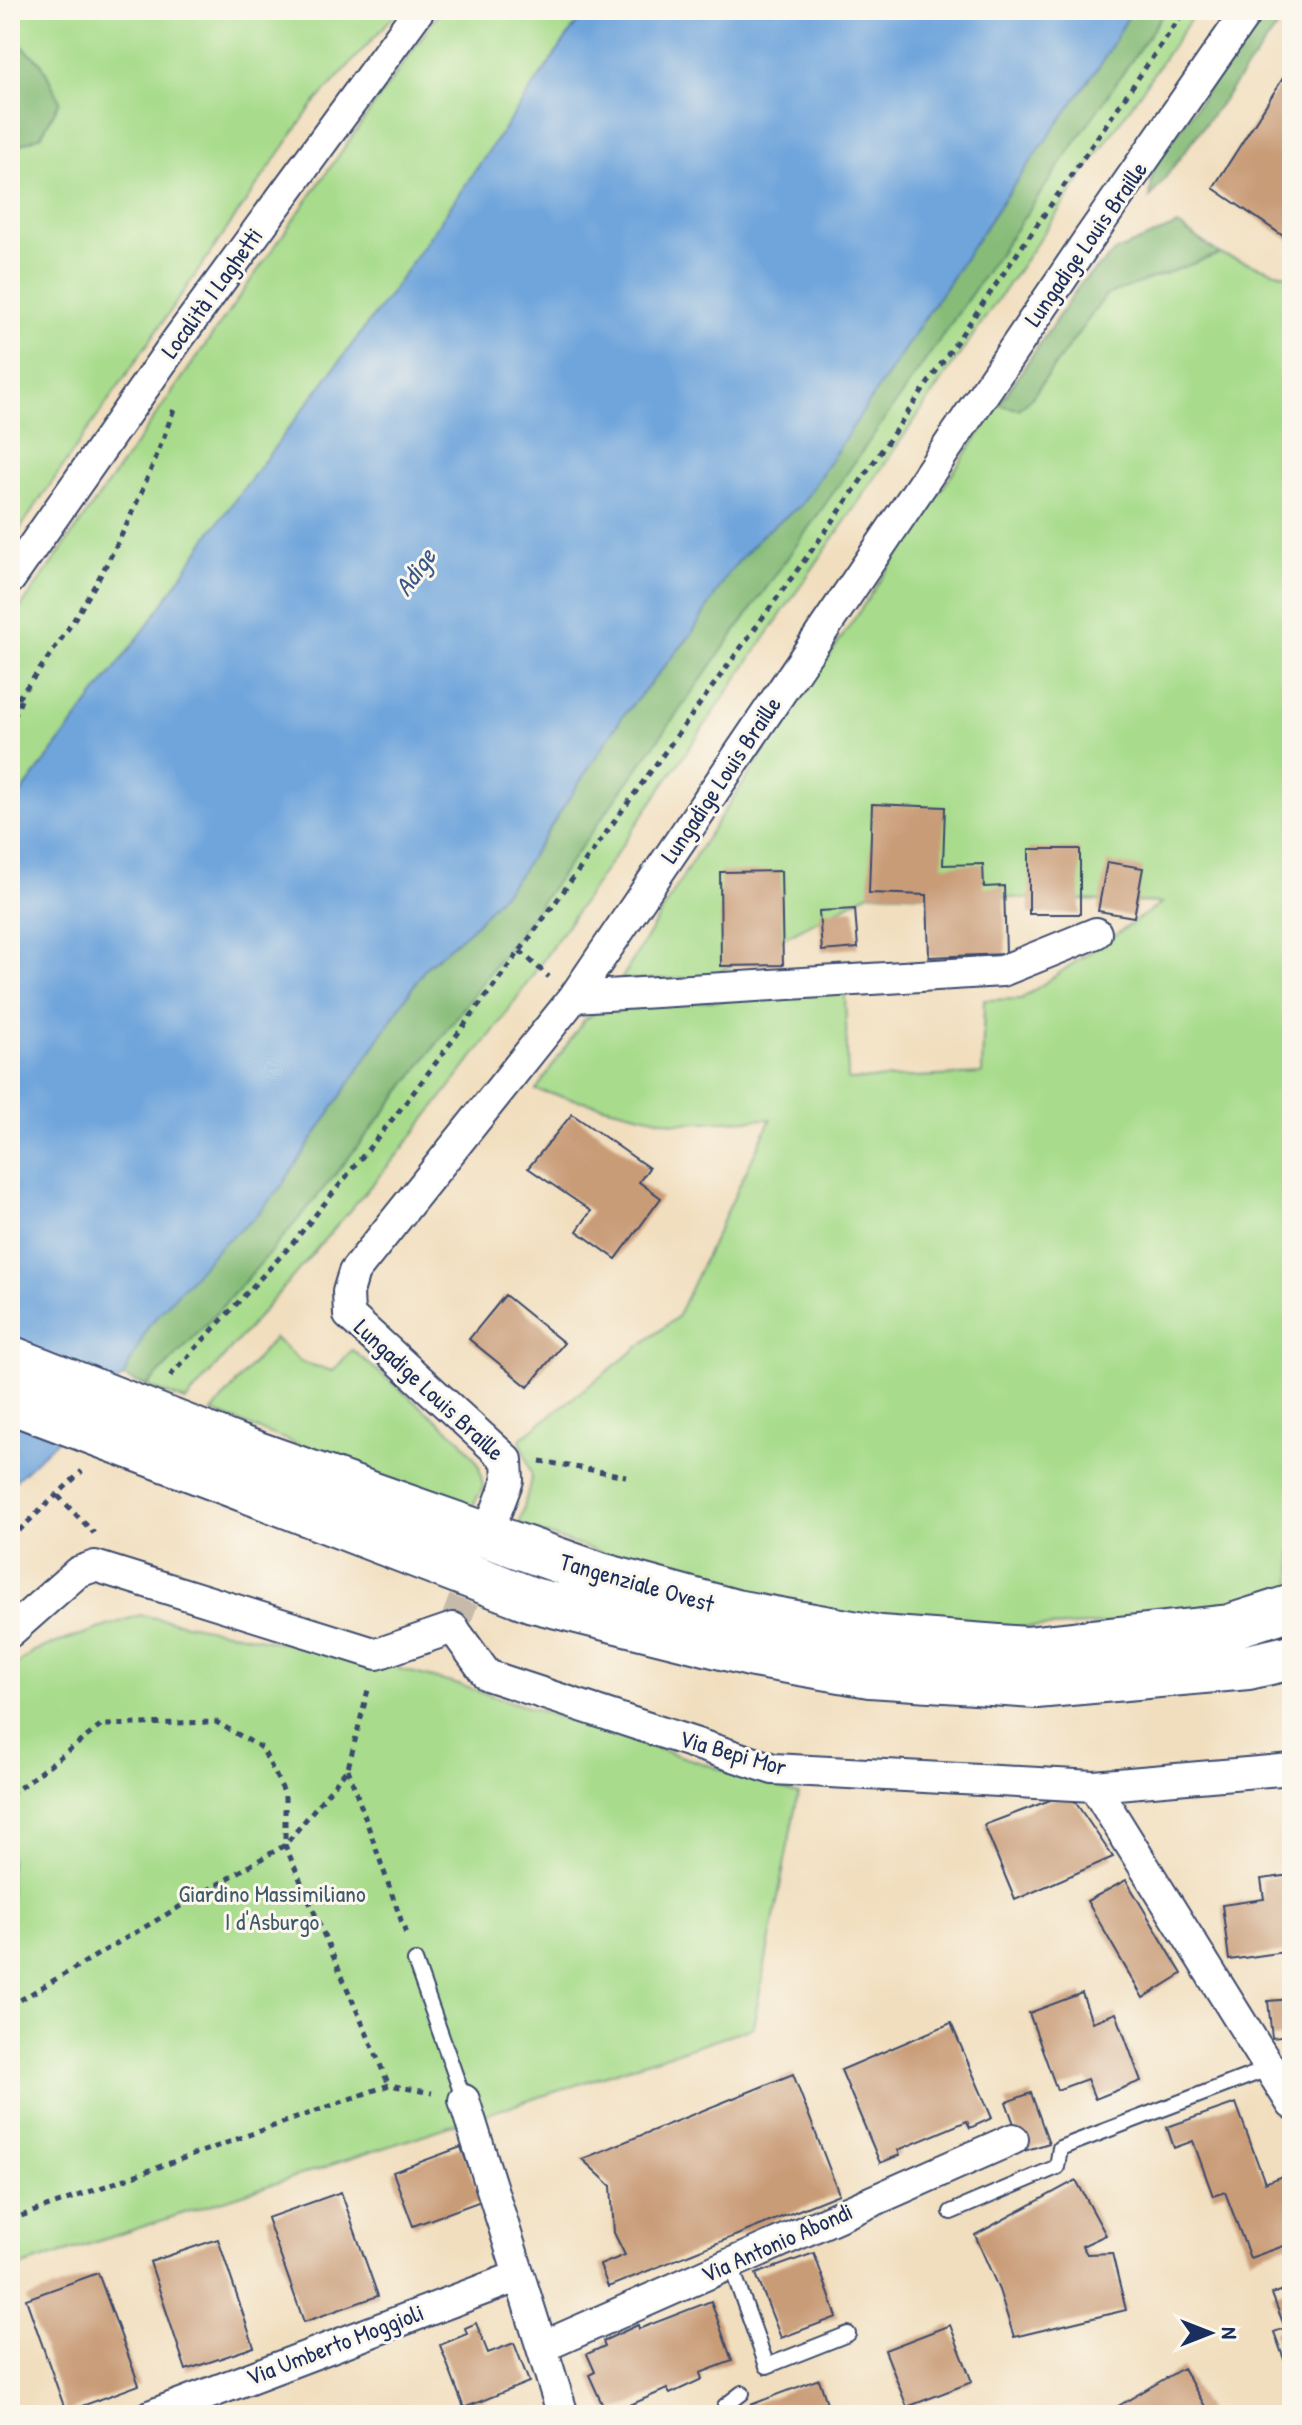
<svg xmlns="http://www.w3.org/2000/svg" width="1302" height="2425" font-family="'Patrick Hand',sans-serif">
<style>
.green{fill:#a8dc8c;stroke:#628675;stroke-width:2}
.forest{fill:#86bc78;stroke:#50766b;stroke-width:2}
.water{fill:#6fa5dc;stroke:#456a9d;stroke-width:2}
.building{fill:#c99c78}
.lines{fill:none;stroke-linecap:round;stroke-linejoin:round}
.minor-tunnel{stroke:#c6bbab;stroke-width:30;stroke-dasharray:30 15;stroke-linecap:butt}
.service-casing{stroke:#3b496c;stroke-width:18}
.minor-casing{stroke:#3b496c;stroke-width:34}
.trunk-casing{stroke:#3b496c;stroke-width:48}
.path{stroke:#3b496c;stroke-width:5;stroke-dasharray:6 6;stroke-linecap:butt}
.service{stroke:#fff;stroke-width:14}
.minor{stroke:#fff;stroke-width:30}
.trunk{stroke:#fff;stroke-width:44}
.trunk-bridge-casing{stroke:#3b496c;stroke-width:48;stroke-linecap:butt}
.trunk-bridge{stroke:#fff;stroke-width:44}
.labels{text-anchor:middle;stroke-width:6;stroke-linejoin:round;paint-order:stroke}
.street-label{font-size:24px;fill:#1b2f5e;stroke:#fbf7ec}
.park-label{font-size:24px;fill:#3e5a6a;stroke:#fbf7ec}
.water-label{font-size:26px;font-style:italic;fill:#38588a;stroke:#fbf7ec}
</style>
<rect width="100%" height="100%" fill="#fbf7ec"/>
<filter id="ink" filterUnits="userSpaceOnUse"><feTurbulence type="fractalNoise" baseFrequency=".0125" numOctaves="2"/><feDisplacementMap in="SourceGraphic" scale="16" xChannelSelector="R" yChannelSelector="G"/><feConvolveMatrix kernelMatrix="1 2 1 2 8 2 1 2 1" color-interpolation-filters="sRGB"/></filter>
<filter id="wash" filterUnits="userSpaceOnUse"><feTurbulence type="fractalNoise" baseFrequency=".006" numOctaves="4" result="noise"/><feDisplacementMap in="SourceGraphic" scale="32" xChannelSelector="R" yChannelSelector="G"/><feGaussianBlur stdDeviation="1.8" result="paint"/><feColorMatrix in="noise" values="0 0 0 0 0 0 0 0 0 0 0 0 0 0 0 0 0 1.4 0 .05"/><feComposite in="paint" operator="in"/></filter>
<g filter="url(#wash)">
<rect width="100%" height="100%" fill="#f1debe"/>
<path class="green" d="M10 10H399L312 106 10 543V149L41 135 42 64 10 35Z
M441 10H586L390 294 213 529 153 618 10 808V623Z
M1132 10H1197L499 1024 398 1154 186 1401 123 1377 1102 62Z
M1178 225 1220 254 1292 277V1590C1127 1638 955 1636 787 1604 696 1586 607 1554 519 1526L532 1476 520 1439 677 1317 771 1119 675 1123 536 1090 584 1020 599 1011 624 1006 845 993 848 1080 982 1074 984 1000 1021 999 1162 903 869 893 708 978 621 980 703 843 1081 283 1116 251Z
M274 1338 301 1362 333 1371 352 1350 461 1440 479 1465 483 1487 471 1509 212 1412Z
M140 1615 360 1658 462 1686 798 1794 753 2027 10 2270V1671L33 1651Z"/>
<path class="forest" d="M1132 10H1166C981 281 796 550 604 815 462 1012 318 1214 147 1386L123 1377 149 1325 221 1244 253 1219 281 1187 426 967 472 928 519 875 622 717 691 635 729 572 762 535 801 505 1003 200 1102 62Z
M1264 10H1290L1150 198 1153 168Z
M10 35 42 64 60 101 41 136 10 149Z
M1178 225 1220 254 1106 295 1032 397 1019 409 999 405 1081 283 1116 251Z"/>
<path class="water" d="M586 10H1132L1102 62 1003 200 801 505 762 535 729 572 691 635 622 717 519 875 472 928 426 967 281 1187 253 1219 221 1245 149 1325 123 1377 10 1486V808L153 618 213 529 390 294Z"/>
<g id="blocks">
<path class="building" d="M1292 64V242L1213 188Z
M872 804 945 807 943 865 983 864 984 887 1004 886 1006 954 929 957 927 895 869 893Z
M1029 849H1080V914H1029Z
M1107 862 1143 868 1134 917 1098 911Z
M781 871 783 965 721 966 720 872Z
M855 909 858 948 822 951 819 911Z
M572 1114 649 1168 639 1182 661 1198 616 1259 577 1231 591 1211 528 1168Z
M505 1295 564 1343 528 1387 469 1339Z
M1069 1793 1113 1857 1015 1900 984 1825Z
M1292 1875V1951L1229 1960 1222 1905 1264 1899 1261 1879Z
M1126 1880 1182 1974 1143 1998 1087 1901Z
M1082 1993 1092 2022 1116 2013 1141 2081 1095 2099 1087 2079 1057 2090 1029 2013Z
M1292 1999V2045H1290L1289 2036 1272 2038 1268 2001Z
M951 2023 992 2118 970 2128 967 2121 898 2150 900 2155 880 2163 841 2070Z
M793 2074 839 2194 608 2287 600 2265 625 2255 614 2233 611 2186 582 2159Z
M1031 2093 1049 2143 1024 2151 1006 2102Z
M1236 2103 1265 2183 1292 2172V2243L1250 2258 1225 2192 1213 2196 1193 2141 1174 2148 1167 2127Z
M461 2147 481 2201 413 2226 393 2172Z
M1076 2180 1106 2235 1082 2246 1087 2254 1112 2253 1126 2310 1014 2337 999 2290 975 2235Z
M341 2192 378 2296 304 2322 267 2218Z
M218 2239 254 2347 186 2370 150 2262Z
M814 2253 837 2317 781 2338 756 2274Z
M98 2273 139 2385 66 2412 26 2299Z
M1292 2287V2381L1274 2332 1285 2328 1272 2294Z
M711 2301 732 2361 700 2373 702 2379 670 2394 667 2389 607 2415 589 2375 595 2372 587 2354 605 2346 603 2341 638 2325 639 2329Z
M476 2323 488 2353 514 2343 529 2382 464 2408 440 2345 467 2334 465 2328Z
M950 2325 972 2382 907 2407 885 2350Z
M1183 2368 1210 2415H1103Z
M819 2379 831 2415H748L745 2407Z"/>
</g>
</g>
<g filter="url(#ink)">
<use href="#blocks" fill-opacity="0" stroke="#3b496c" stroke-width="2"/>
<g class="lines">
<path class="minor-tunnel" d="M453 1628 479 1559"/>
<g class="service-casing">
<path id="service" d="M415 1961 464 2100
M951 2212 1057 2167 1060 2148 1270 2068
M730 2263 767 2366 848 2334
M723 2415 725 2406 742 2393"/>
</g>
<g class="minor-casing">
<path id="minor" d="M10 579 178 339 419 10
M574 997 1002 971 1096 933
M494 1517 508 1480 507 1460 349 1315 348 1292 354 1272 574 997 1090 237 1248 10
M10 1632 78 1572 95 1566 377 1654 453 1628 487 1675 773 1769 1094 1786 1292 1769
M1094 1786 1292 2104
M464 2100 563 2415
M542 2347 1013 2139
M152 2415 519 2276"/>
</g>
<g class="trunk-casing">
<path id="trunk" d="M240 1448 600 1575 735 1612 880 1638 1026 1649 1229 1627 1292 1607
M220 1480 533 1600 754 1655 870 1675 1036 1686 1248 1667 1292 1657"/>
</g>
<path class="path" d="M10 708C87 613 133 524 174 409
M10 728 23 695
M520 951 549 977
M170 1376 292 1244 407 1101 520 951 833 521 1185 10
M540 1461 626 1476
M58 1496 94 1533
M10 1539 82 1471
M348 1769 407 1937
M10 1795 102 1725 216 1722 262 1748 285 1794V1845L389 2085
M10 2006 285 1845 348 1768 369 1686
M10 2220 389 2085 432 2093"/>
<use href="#service" class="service"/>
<use href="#minor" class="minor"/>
<use href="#trunk" class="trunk"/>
<g class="trunk-bridge-casing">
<path id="trunk-bridge" d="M10 1358 240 1448
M10 1401 220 1480"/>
</g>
<use href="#trunk-bridge" class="trunk-bridge"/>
</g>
</g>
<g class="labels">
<g class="street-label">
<text transform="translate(1086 244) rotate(-55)" y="8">Lungadige Louis Braille</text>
<text transform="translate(212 293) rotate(-54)" y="8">Località I Laghetti</text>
<text transform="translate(721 780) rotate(-56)" y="8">Lungadige Louis Braille</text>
<text transform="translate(429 1390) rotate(43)" y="8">Lungadige Louis Braille</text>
<text transform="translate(637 1583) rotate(16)" y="8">Tangenziale Ovest</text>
<text transform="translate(733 1753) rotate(16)" y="8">Via Bepi Mor</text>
<text transform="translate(777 2243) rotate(-24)" y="8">Via Antonio Abondi</text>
<text transform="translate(335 2345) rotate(-21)" y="8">Via Umberto Moggioli</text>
</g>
<g class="park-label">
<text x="272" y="1902">Giardino Massimiliano<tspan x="272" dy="28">I d'Asburgo</tspan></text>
</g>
<g class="water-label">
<text transform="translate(415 572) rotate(-55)" y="9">Adige</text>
</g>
</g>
<rect width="1302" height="2425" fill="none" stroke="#fbf7ec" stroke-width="40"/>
<g transform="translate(1210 2333) rotate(90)" stroke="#fbf7ec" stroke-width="6" paint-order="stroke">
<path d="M0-6L14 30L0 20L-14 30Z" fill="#1b2f5e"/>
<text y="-12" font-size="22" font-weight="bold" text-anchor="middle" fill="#1b2f5e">N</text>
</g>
</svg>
